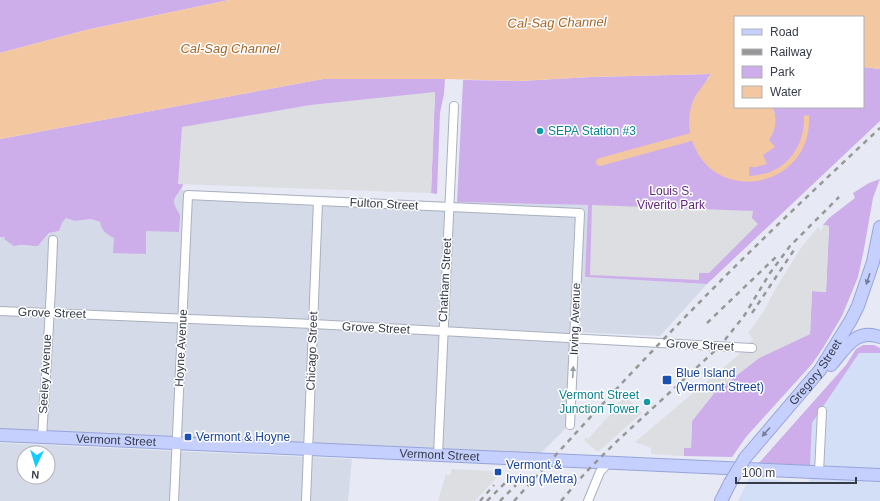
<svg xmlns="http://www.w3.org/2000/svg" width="880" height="501" font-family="Arial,sans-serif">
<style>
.residential{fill:#d5dae8;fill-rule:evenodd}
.commercial{fill:#d2dff7}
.green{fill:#cdaeea}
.parking{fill:#dcdee2}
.water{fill:#f3c8a1}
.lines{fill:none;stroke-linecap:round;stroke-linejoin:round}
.canal{stroke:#f3c8a1;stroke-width:8}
.street-casing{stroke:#a9b0c0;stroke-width:10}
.secondary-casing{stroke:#97a4d9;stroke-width:14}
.street{stroke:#fff;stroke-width:8}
.secondary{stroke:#c6d0ff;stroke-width:12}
.rail{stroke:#979797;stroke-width:2.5;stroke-dasharray:5 5;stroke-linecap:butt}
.secondary-bridge-casing{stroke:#97a4d9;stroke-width:14;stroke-linecap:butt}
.secondary-bridge{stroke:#c6d0ff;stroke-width:12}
.oneway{fill:#777e9a}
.oneway2{fill:#9a9da4}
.culture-dot{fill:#0f9aa8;stroke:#fff;stroke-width:1.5}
.transit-dot{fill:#1a4fb4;stroke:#fff;stroke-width:1.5}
.labels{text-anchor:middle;stroke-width:3;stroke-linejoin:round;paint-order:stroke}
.culture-label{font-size:12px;fill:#0d838f;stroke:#fff;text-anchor:start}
.park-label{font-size:12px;fill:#61267c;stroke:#fff}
.street-label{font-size:12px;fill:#363b48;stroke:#fff}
.transit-label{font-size:12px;fill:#164399;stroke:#fff;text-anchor:start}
.water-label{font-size:13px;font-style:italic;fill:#a76628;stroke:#fff}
</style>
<rect width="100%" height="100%" fill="#e7eaf4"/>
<path class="residential" d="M181 190 457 202 588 205 585 277 707 284 660 336 571 332 568 426 540 454 0 432V237H5L30 246H38L50 233 59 231 62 223 66 218 75 221 91 219 100 222 107 234 146 254V231L174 204V199L176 194Z
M0 443 352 459 348 501H0ZM24 453H48V477H24Z"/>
<path class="commercial" d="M859 352 880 353V501H738L749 478 809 483 812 423Z"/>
<path class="green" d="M0 0H229L86 30 0 53Z
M863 67 880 69V121L707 284 585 277 588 205 457 202 463 80 520 81 590 77 711 74 707 79 727 107 775 114 772 107H863Z
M323 79H445L444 94 440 113 437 194 431 193 435 93 178 184H183C182 191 175 194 174 201 174 207 179 211 180 216 180 221 179 227 179 232L146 231V254L113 253 114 238C106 234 102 231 100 222L91 219 75 221 66 218 62 223 59 231 49 233 38 246C27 246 25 243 14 246L4 239 5 237H0V139Z
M880 179 873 198 864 249 858 277 842 316 823 348 812 364 746 437 732 457 684 456V448H691L692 421 715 392 759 358 810 334 812 291 826 292 829 226 823 225 829 218 855 198 853 193 869 183Z
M863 345H874L880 348V353H859L812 423 810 466 758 464 846 365 856 349Z"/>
<path class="parking" d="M435 92 431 193 178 184 182 127 310 105Z
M592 205 753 211 752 218 758 224 709 273H699V280L590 275Z
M823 225 829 226 826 292 812 291 810 334 759 358 715 392 692 421 691 448H684V456L651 454V448L635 442 737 356 753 339 748 333 764 311 777 286 801 248 818 227 821 231 822 230Z
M625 396 642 413 598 452 584 440 586 437 588 439 617 407 616 406Z
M452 469 492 471 498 476 475 501H438L446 474 450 476Z"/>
<path class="water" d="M229 0H880V69L863 67V17H735V107H772C778 120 776 129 769 140L775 147 763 155 767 164 756 167H749V176C783 175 805 150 804 116L809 115C813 189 713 207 692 140 688 128 688 114 693 101 697 91 706 83 711 74L590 77 520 81 445 79H323L0 139V53L86 30Z"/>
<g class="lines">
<path class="canal" d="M600 162 691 137"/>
<g class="street-casing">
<path id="street" d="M0 311 313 324 752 348
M42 437C46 371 51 306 53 240
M438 455 454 106
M819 472 822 411
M174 501 188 195 580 213 570 425
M306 501 318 201
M588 501 600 472 609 462"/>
</g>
<g class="secondary-casing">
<g id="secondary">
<path d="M831 365C845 349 855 328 880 337"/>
<path id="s1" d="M0 435 880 475"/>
<path id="s2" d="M745 458 820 370 851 320 858 306 873 262 880 227"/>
<path d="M721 501 730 483"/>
</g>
</g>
<use href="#street" class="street"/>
<use href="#secondary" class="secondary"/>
<path class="rail" d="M752 313 794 250
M707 323 778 255
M480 501 494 485
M487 501 510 478
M500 501 516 485
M514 501C572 437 630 373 691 311 752 248 816 188 880 128
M561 501 586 472 615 443 720 346 744 316 770 273 790 246 839 197"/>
<g class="secondary-bridge-casing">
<path id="secondary-bridge" d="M730 483 745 458"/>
</g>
<use href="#secondary-bridge" class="secondary-bridge"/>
</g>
<defs><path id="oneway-solid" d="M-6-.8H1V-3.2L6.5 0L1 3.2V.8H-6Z"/></defs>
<g class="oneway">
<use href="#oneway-solid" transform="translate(868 279) rotate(108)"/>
<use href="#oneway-solid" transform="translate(766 432) rotate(131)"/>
</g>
<use class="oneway2" href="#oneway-solid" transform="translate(573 372) rotate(-87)"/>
<g class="culture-dot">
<circle cx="540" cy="131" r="4"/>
<circle cx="647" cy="402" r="4"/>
</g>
<g class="transit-dot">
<rect x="662" y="375" width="10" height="10" rx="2"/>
<rect x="184" y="433" width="8" height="8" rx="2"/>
<rect x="494" y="468" width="8" height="8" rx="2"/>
</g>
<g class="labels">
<g class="culture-label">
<text x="548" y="135">SEPA Station #3</text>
<text x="639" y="399" text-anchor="end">Vermont Street<tspan x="639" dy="14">Junction Tower</tspan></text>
</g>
<g class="park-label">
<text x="671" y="195">Louis S.<tspan x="671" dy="14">Viverito Park</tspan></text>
</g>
<g class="street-label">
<text transform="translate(384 204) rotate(3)" y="4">Fulton Street</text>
<text transform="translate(445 280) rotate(-87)" y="4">Chatham Street</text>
<text transform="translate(52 313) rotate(2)" y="4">Grove Street</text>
<text transform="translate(575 319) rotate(-88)" y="4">Irving Avenue</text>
<text transform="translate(376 328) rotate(3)" y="4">Grove Street</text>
<text transform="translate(700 345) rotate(3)" y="4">Grove Street</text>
<text transform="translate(181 348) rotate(-87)" y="4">Hoyne Avenue</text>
<text transform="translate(312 351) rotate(-88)" y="4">Chicago Street</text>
<text dy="4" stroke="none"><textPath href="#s2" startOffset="111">Gregory Street</textPath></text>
<text transform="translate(45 374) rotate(-87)" y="4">Seeley Avenue</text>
<text dy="4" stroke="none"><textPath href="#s1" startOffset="116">Vermont Street</textPath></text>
<text dy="4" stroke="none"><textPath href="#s1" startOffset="440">Vermont Street</textPath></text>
</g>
<g class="transit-label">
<text x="676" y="377">Blue Island<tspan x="676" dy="14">(Vermont Street)</tspan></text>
<text x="196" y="441">Vermont &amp; Hoyne</text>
<text x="506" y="469">Vermont &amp;<tspan x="506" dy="14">Irving (Metra)</tspan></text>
</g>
<g class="water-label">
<text transform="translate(557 22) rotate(-1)" y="5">Cal-Sag Channel</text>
<text x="230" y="53">Cal-Sag Channel</text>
</g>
</g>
<rect x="734" y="16" width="130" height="92" fill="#ffffff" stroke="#afb1b6"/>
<rect x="742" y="29" width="20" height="6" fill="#c6d0ff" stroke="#afb1b6"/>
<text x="770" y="36" font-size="12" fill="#363b48">Road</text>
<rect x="742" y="49" width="20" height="6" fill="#979797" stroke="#afb1b6"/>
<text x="770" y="56" font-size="12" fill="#363b48">Railway</text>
<rect x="742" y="66" width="20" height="12" fill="#cdaeea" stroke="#afb1b6"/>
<text x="770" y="76" font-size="12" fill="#363b48">Park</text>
<rect x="742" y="86" width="20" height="12" fill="#f3c8a1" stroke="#afb1b6"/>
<text x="770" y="96" font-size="12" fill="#363b48">Water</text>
<g transform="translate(36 465) rotate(184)"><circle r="19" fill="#ffffff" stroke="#afb1b6"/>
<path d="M0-3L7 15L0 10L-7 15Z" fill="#13ccff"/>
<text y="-6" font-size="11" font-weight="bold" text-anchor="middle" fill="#363b48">N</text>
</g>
<path d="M736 477v6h120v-6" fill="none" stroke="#363b48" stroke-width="2"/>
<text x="742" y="477" font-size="12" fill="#363b48" stroke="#ffffff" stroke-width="3" paint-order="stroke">100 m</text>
</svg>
